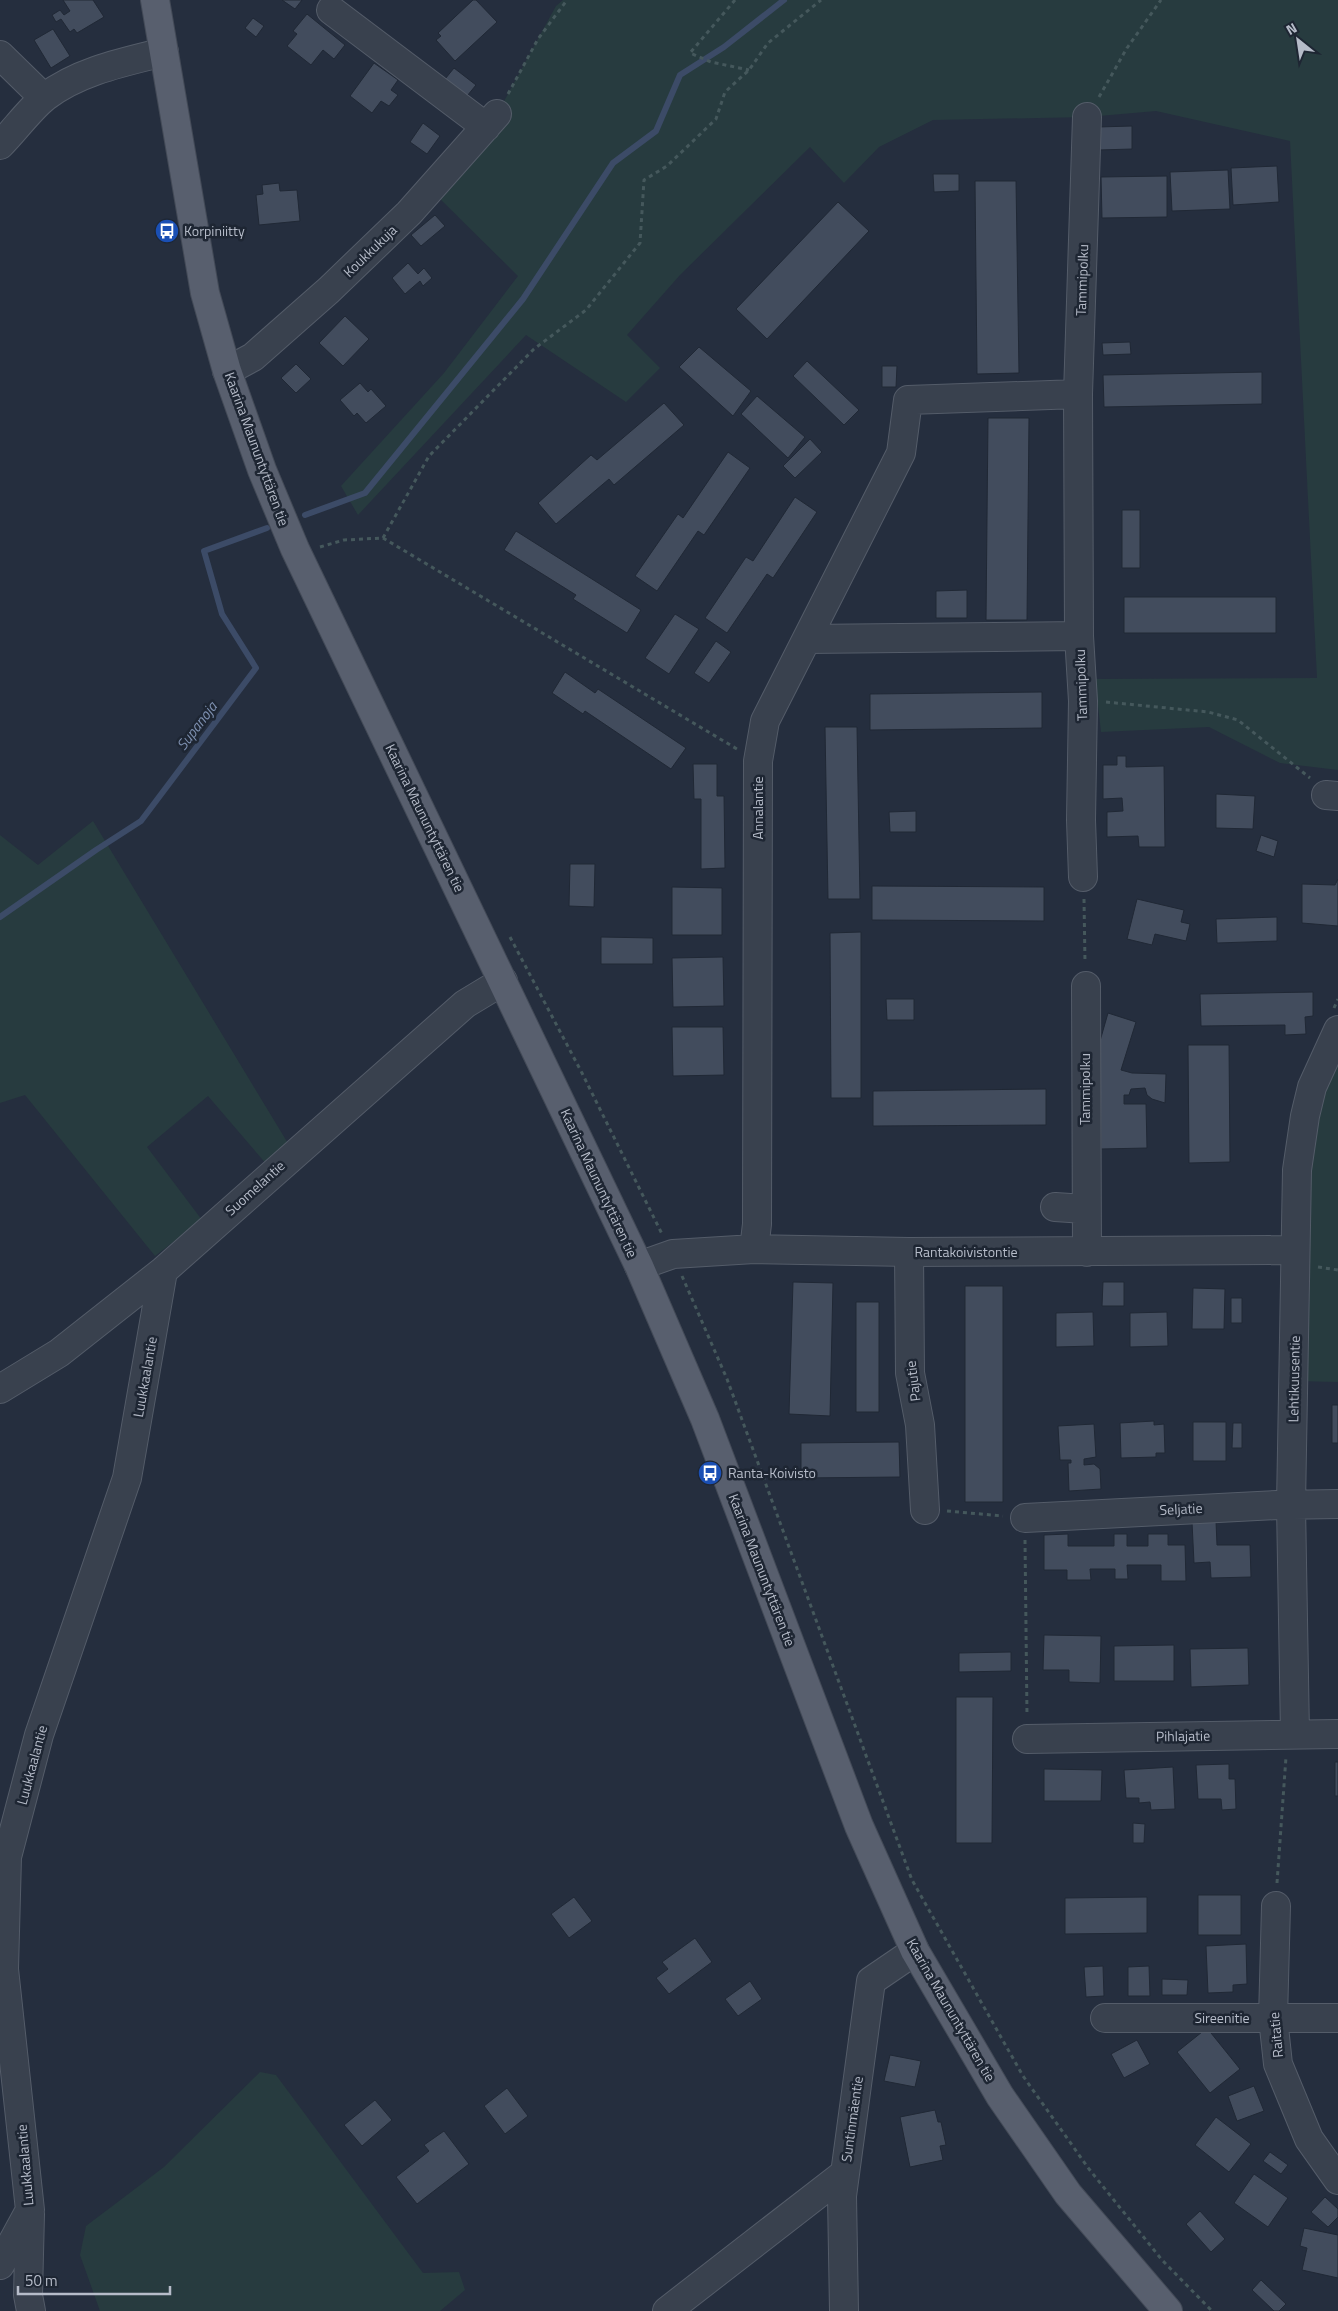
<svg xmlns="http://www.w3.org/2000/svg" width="1338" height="2311" font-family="'Titillium Web',sans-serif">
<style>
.green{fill:#273b3f}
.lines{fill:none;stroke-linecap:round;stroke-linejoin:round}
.stream{stroke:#3c4b67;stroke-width:6}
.building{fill:#424c5d;stroke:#202835}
.minor-casing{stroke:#545c69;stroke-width:30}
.major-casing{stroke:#434a57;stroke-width:30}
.path{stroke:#45585c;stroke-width:3;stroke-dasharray:4 4;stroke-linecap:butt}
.minor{stroke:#39414e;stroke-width:28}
.major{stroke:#585f6e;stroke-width:28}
.labels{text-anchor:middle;stroke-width:5;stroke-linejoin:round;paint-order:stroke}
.poi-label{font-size:14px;fill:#b6bcc9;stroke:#1e2633;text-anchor:start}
.street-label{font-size:14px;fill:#b6bcc9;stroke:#1e2633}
.water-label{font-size:15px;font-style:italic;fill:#7e90b0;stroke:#1e2633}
</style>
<rect width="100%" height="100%" fill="#252e3e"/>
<path class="green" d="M563 0H1338V770L1280 763 1209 727 1101 732 1095 679 1317 678 1290 141 1156 111 1087 117 933 120 879 147 844 183 810 147 680 275 627 335 660 368 626 402 526 335 358 515 341 486 444 373 518 276 430 189 497 114 556 6Z
M93 821 289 1145 268 1166 208 1096 147 1147 202 1220 155 1256 25 1095 0 1103V835L38 865Z
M1338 1030V1382L1294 1381 1297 1170Z
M260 2072 276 2075 423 2273 459 2272 465 2290 440 2311H100L80 2255 86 2226 164 2167Z"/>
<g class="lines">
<path class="stream" d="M305 515 365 493 523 299 613 163 656 131 680 75 724 47 784 0
M0 917 96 850 141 821 256 668 222 614 204 551 267 528"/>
</g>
<path class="building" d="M63 0H93L104 17 77 33 74 29 70 32 61 19 56 22 52 15 60 10 64 15 70 11Z
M282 0H302L295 9Z
M473 0H476L497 22 455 61 436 40 441 36 438 33Z
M307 14 345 45 334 59 323 50 311 65 287 46 297 34 293 31Z
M253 18 264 26 256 37 245 28Z
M53 29 70 56 51 68 34 40Z
M374 63 398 80 391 90 398 95 389 106 381 101 372 113 350 96Z
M454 68 476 85 463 101 441 84Z
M423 123 440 136 427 154 410 142Z
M1132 126V149L1099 150 1098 127Z
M1277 166 1279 202 1233 205 1231 168Z
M1228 170 1230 209 1172 211 1170 172Z
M933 174H959V191L934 192Z
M1167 176V217L1102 218 1101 177Z
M975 181H1016L1019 373 977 374Z
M279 183 280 191 297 190 300 221 259 225 256 195 263 194 262 185Z
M838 202 869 231 767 339 736 309Z
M435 215 445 226 421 246 411 235Z
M408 263 418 274 424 268 432 278 423 286 420 281 405 294 392 278Z
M345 316 369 339 343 366 319 343Z
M1130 342 1131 354 1103 355 1102 343Z
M699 347 751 391 733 416 679 367Z
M807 361 859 410 844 425 793 376Z
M296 364 311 379 296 393 281 378Z
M882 366H897L896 387H882Z
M1262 372V404L1104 407 1103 375Z
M360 383 368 392 371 389 386 406 366 423 357 413 354 416 340 400Z
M757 396 805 437 788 458 741 414Z
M664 403 684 425 614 485 609 479 556 524 538 503 591 455 597 460Z
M988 418H1029L1027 620H986Z
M810 439 822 452 795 478 783 466Z
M728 452 750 468 704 535 698 531 657 591 635 576 678 514 683 518Z
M795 497 817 512 773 578 767 574 727 633 705 618 746 557 753 561Z
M1122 510H1140V568H1122Z
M516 531 641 610 627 633 573 599 576 595 504 550Z
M967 590V618H936V591Z
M1124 597H1276V633H1124Z
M675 614 699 629 669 674 645 658Z
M716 641 731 652 709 683 694 673Z
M565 672 595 693 598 689 686 748 671 769 585 711 583 714 552 693Z
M1042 692V728L870 730V694Z
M825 727H857L860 899H828Z
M1117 756H1126V767L1164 766 1165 847H1139L1138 836 1107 837V812L1123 811 1122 798 1103 799V765H1117Z
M693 764H717V796H724L725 868 701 869V799H694Z
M1216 794 1255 796 1253 829 1216 828Z
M916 811V832H890L889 812Z
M1261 835 1278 841 1274 857 1256 851Z
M570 864H595L594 907 569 906Z
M1338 879V926L1302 923V884L1335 885Z
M872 886 1044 887V921L872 920Z
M672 887 722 888V935H672Z
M1137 899 1184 910 1181 922 1190 924 1186 941 1155 934 1152 945 1127 939Z
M1277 917V941L1217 943 1216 919Z
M861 932V1098H831L830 933Z
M601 937 653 938V964H601Z
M723 957 724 1006 673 1007 672 958Z
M1313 992V1016L1305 1017 1306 1034 1285 1035V1025L1201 1026 1200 994Z
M886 999H914V1020H887Z
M1108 1013 1136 1022 1121 1070 1132 1073 1166 1074 1165 1103 1152 1099 1147 1095 1145 1088 1131 1089 1129 1095H1124V1104H1146L1147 1148 1101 1149 1100 1041Z
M672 1027H723L724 1075 673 1076Z
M1188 1045H1229L1230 1162 1189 1163Z
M1046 1089V1125L873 1126V1091Z
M793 1282 833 1283 830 1416 789 1414Z
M1103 1282H1124V1306H1102Z
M965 1286H1003V1502H965Z
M1193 1288 1225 1289 1224 1329H1192Z
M1231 1298H1242V1323H1231Z
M856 1302H879V1412H856Z
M1093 1312 1094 1346 1056 1347V1313Z
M1167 1312 1168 1346 1130 1347V1313Z
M1332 1405H1338V1443H1332Z
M1154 1421V1425L1164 1424 1165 1453H1156V1457L1121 1458 1120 1423Z
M1193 1422H1226V1461H1193Z
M1233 1423H1242V1448H1232Z
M1094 1424 1096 1457 1084 1459V1465L1094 1464 1100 1469 1101 1489 1069 1491 1068 1463H1071V1460H1060L1058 1426Z
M899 1442 900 1477 801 1478V1443Z
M1216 1521 1217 1545H1250L1251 1577 1211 1578 1210 1562 1194 1563 1192 1522Z
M1068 1534V1546H1114V1534H1127V1546H1148V1534H1168V1545H1185L1186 1581H1161V1565H1127L1128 1579H1115V1569H1090L1091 1580H1067V1570H1044V1535Z
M1044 1635 1101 1636 1100 1683 1069 1682V1670H1043Z
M1174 1645V1681H1114V1646Z
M1248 1648 1249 1685 1191 1687 1190 1649Z
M1011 1652V1671L959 1672V1653Z
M956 1697H993L992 1843H956Z
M1335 1762H1338V1796H1335Z
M1229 1764V1779H1235L1236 1809 1222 1810 1221 1799H1198L1196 1765Z
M1173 1767 1175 1809 1151 1810 1150 1802 1139 1803V1798H1126L1124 1770Z
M1044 1769 1102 1770 1101 1801H1044Z
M1133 1823 1145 1824 1144 1843H1133Z
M1198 1895H1241V1935H1198Z
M574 1897 592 1921 569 1938 551 1914Z
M1147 1897V1933L1065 1934V1898Z
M695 1938 712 1962 669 1994 656 1978 668 1969 662 1962Z
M1246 1944 1247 1984 1233 1985V1992L1208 1993 1206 1946Z
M1103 1966 1104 1996 1086 1997 1084 1967Z
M1149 1966 1150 1996H1128V1967Z
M1162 1979 1188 1980 1187 1995H1162Z
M750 1981 762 1999 738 2016 725 1999Z
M1207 2028 1240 2069 1210 2093 1177 2052Z
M1137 2040 1150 2064 1124 2078 1111 2054Z
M890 2055 921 2061 915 2087 884 2081Z
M1254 2086 1264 2111 1237 2121 1228 2096Z
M507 2088 528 2116 505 2134 484 2106Z
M375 2100 392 2120 362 2146 344 2125Z
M935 2110 938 2122H941L946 2145 940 2146 943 2160 910 2167 900 2117Z
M1216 2117 1251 2144 1229 2172 1195 2145Z
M444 2131 469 2164 417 2204 396 2177 429 2151 424 2145Z
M1270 2152 1288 2165 1281 2174 1263 2161Z
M1254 2174 1288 2198 1268 2227 1234 2203Z
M1325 2197 1338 2209V2217L1328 2227 1311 2212Z
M1200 2211 1225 2239 1211 2252 1186 2224Z
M1304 2228 1338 2235V2278L1302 2270 1307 2248 1300 2246Z
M1261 2280 1286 2304 1279 2311H1274L1252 2290Z"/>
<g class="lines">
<g class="minor-casing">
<path id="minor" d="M331 10 486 127
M0 55 44 98
M0 145C15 130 29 110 45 97 79 71 124 62 164 52
M227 371 253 357 329 290 409 213 497 114
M807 639 1079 636
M1326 795 1338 796
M1083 877 1081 820 1083 701 1079 636 1078 394 1087 117
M1086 986 1087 1252
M1055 1207 1085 1209
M754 1249 757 1224 758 761 765 721 901 453 908 400 1078 394
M909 1252 910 1373 920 1425 925 1510
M639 1266 673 1254 754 1249 909 1252 1295 1250
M0 1389 59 1353 163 1271 465 1004 503 981
M1025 1518 1277 1505 1338 1504
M1295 1734 1291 1505 1297 1170 1305 1116 1312 1087 1338 1030
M1027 1739 1338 1734
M1276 1906 1273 2018 1278 2064 1309 2139 1338 2180
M1105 2018H1338
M30 2214 28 2295 31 2311
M0 2265 30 2210 4 1969 7 1857 39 1735 127 1478 163 1271
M667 2311 845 2173
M844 2311 842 2196 871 1981 915 1951"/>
</g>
<g class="major-casing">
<path id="major" d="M155 0 205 293 227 371 262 470 295 549 639 1266 705 1419 859 1826 915 1951 1000 2096 1068 2194 1168 2311"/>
</g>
<path class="path" d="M735 0 690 53 711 62 749 70
M508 94 538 39 567 0
M1099 97 1127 48 1161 0
M383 538 429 456 534 349 586 310 640 243 644 180 667 166 716 119 725 92 749 70 768 43 821 0
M320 547 344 540 383 538 737 749
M1106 702 1208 712 1238 720 1310 778
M1084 899 1085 963
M510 937 582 1073 662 1234
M1334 1008 1338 999
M1318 1267 1338 1270
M682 1276 727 1379 912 1880 1023 2076 1089 2169 1162 2260 1212 2311
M947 1511 1003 1516
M1025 1540 1027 1716
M1277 1883 1286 1757"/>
<use href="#minor" class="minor"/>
<use href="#major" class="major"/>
</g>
<defs>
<g id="bus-disc" transform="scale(1.25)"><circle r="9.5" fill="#1a4fb4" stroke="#1e2633"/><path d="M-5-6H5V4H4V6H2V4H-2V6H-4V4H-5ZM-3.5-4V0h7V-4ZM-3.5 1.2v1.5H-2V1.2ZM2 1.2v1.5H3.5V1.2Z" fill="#fff"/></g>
</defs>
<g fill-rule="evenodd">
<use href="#bus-disc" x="167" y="231"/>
<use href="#bus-disc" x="710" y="1473"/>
</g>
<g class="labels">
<g class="poi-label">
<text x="184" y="236">Korpiniitty</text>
<text x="728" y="1478">Ranta-Koivisto</text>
</g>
<g class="street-label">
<text transform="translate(370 251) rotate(-44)" y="5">Koukkukuja</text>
<text transform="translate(1082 280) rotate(-88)" y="5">Tammipolku</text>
<text transform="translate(257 449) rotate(70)" y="5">Kaarina Maununtyttären tie</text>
<text transform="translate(1081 685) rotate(-92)" y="5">Tammipolku</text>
<text transform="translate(758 808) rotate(-90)" y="5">Annalantie</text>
<text transform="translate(425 818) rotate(64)" y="5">Kaarina Maununtyttären tie</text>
<text transform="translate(1085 1089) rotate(-90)" y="5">Tammipolku</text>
<text transform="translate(599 1183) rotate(65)" y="5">Kaarina Maununtyttären tie</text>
<text transform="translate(255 1188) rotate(-42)" y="5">Suomelantie</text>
<text x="966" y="1257">Rantakoivistontie</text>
<text transform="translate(145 1377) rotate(-80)" y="5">Luukkaalantie</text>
<text transform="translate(1294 1379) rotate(-89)" y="5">Lehtikuusentie</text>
<text transform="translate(913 1381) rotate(-97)" y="5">Pajutie</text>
<text transform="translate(1181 1509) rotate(-3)" y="5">Seljatie</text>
<text transform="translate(762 1570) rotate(69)" y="5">Kaarina Maununtyttären tie</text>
<text transform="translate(1183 1736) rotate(-1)" y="5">Pihlajatie</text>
<text transform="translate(32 1765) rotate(-75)" y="5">Luukkaalantie</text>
<text transform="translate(951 2010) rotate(60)" y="5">Kaarina Maununtyttären tie</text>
<text x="1222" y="2023">Sireenitie</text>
<text transform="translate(1276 2035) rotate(-95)" y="5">Raitatie</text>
<text transform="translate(852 2119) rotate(-82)" y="5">Suntinmäentie</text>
<text transform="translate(25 2165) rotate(-95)" y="5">Luukkaalantie</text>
</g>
<g class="water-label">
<text transform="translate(197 726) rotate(-53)" y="5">Supanoja</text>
</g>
</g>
<g transform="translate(1298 40) rotate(330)" stroke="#1e2633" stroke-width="4" paint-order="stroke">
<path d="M0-4L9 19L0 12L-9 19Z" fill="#b6bcc9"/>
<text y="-8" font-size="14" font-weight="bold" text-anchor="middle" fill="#b6bcc9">N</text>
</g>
<path d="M18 2286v8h152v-8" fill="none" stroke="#b6bcc9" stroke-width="2.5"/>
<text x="25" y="2286" font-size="15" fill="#b6bcc9" stroke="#1e2633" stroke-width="4" paint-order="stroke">50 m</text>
</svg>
